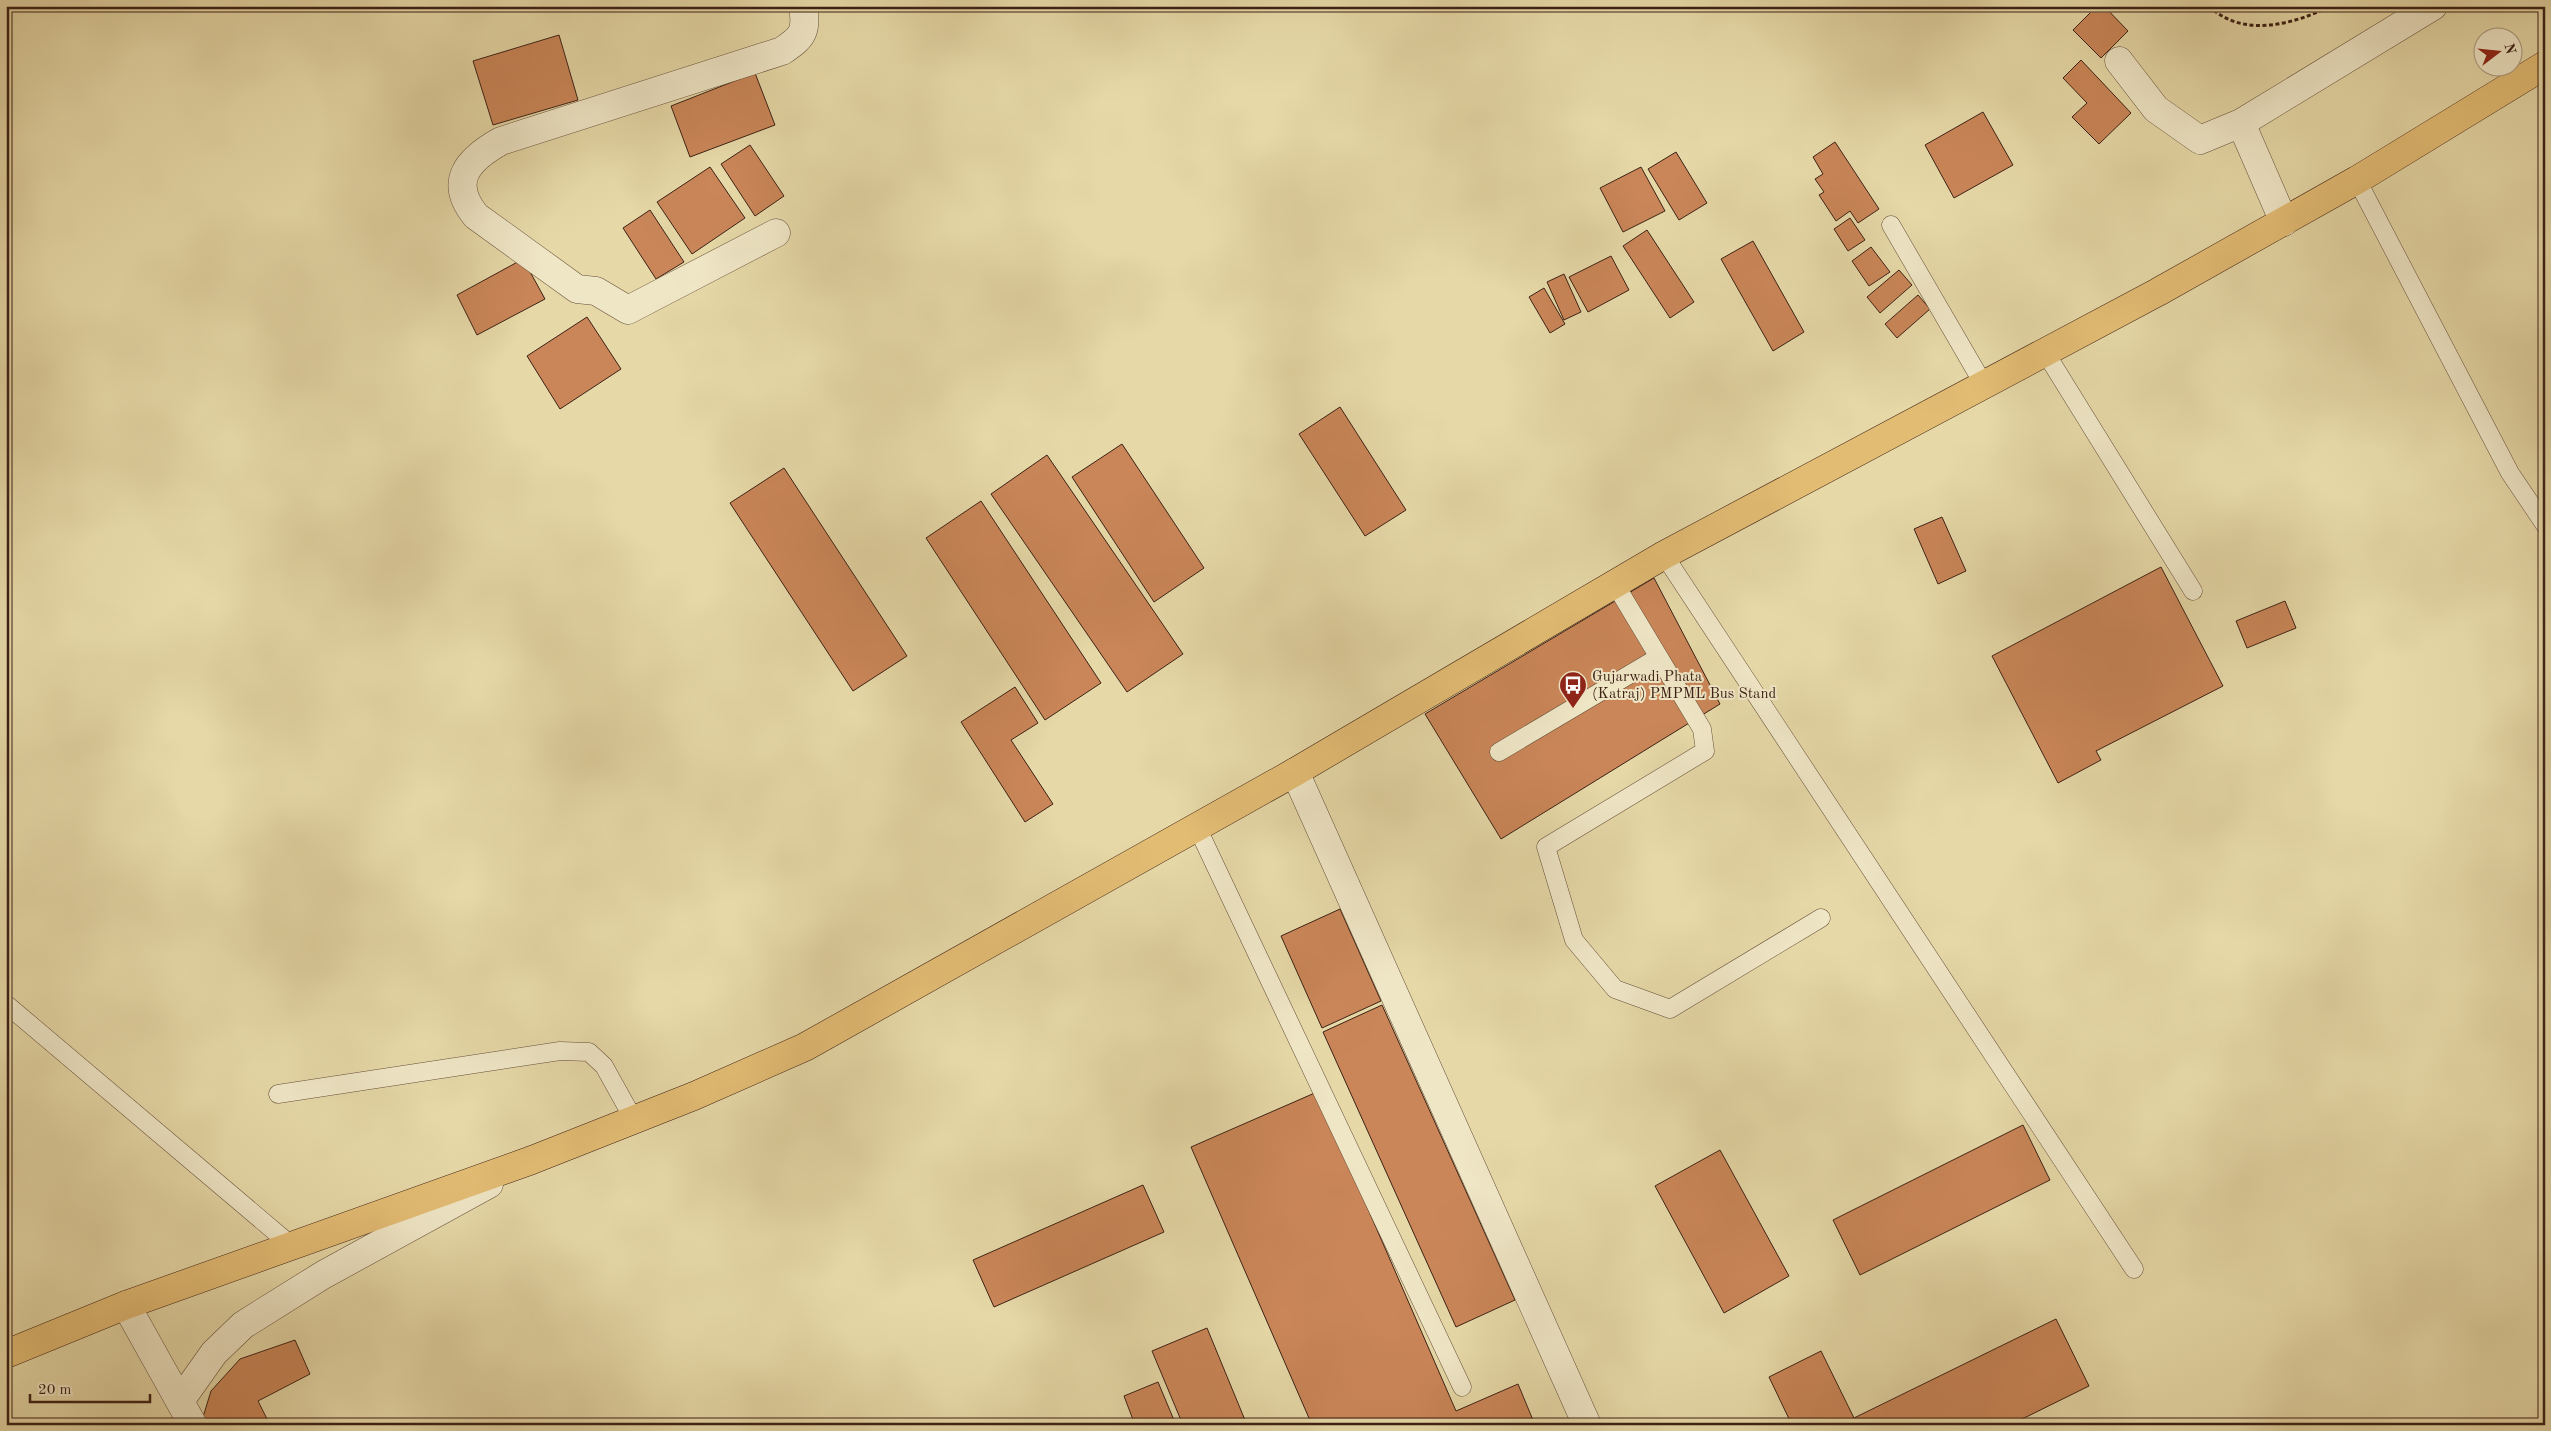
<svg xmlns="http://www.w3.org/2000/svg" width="2551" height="1431" font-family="'Old Standard TT',serif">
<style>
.building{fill:#ca8658;stroke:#3c2115}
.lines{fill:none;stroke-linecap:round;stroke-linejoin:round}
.service-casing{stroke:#664f3a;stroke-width:19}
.minor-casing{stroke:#664f3a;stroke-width:29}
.tertiary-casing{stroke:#664f3a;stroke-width:29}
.trunk-casing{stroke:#3c2115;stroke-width:29}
.path{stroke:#3c2115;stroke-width:3;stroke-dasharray:4 2.5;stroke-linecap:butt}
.service{stroke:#efe6c6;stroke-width:18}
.minor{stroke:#efe6c6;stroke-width:28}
.tertiary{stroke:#efe6c6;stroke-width:28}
.trunk{stroke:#e3bc74;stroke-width:28}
.labels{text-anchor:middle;stroke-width:4;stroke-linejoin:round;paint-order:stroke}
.poi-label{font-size:15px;fill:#3c2115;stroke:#efe6c6;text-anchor:start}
</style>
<rect width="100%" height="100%" fill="#e6d8a7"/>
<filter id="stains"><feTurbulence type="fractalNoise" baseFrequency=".004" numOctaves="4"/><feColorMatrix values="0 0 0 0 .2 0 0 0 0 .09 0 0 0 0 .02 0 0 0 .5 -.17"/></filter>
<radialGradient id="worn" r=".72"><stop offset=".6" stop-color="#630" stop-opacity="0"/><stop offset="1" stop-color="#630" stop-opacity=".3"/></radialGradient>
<path class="building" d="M2097 6H2104L2128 31 2101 58 2073 30Z
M559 35 578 100 493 125 473 61Z
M2081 60 2131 113 2099 144 2072 117 2087 103 2063 78Z
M755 73 775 125 690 157 671 106Z
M1983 112 2013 165 1954 198 1925 145Z
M1835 142 1879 209 1858 223 1850 211 1836 221 1819 195 1824 192 1815 179 1823 174 1813 157Z
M750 145 784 196 755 216 721 164Z
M1676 152 1707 203 1679 220 1648 169Z
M710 167 745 218 692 254 657 202Z
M1641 167 1665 211 1623 232 1600 188Z
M650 210 684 262 656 279 623 228Z
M1850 218 1865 240 1848 251 1834 229Z
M1647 230 1694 302 1670 318 1623 246Z
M1753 241 1804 332 1773 351 1721 259Z
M1871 247 1890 272 1869 286 1852 261Z
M1611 256 1629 290 1588 312 1569 277Z
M523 259 545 299 477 335 457 295Z
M1899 270 1912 285 1880 313 1867 297Z
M1564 274 1581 312 1564 320 1547 282Z
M1544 288 1565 324 1550 333 1529 297Z
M1918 295 1930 309 1897 338 1885 324Z
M587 317 621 369 560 409 527 356Z
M1340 407 1406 510 1365 536 1299 434Z
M1122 444 1204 568 1154 602 1072 477Z
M1047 455 1183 654 1127 692 991 494Z
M784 468 907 656 853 691 730 503Z
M981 501 1101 683 1045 720 926 538Z
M1942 517 1966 571 1938 584 1914 529Z
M2161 567 2223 686 2096 751 2101 760 2058 783 1992 656Z
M1654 578 1720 704 1501 839 1425 714Z
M2285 601 2296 628 2247 648 2236 621Z
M1015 687 1038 723 1011 740 1053 804 1025 822 961 722Z
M1340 909 1381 1001 1322 1028 1281 936Z
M1382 1005 1515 1300 1456 1327 1323 1032Z
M1317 1092 1456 1411 1518 1384 1535 1425H1312L1191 1147Z
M2023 1125 2050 1180 1860 1275 1833 1220Z
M1720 1150 1789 1276 1724 1313 1655 1186Z
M1143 1185 1164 1232 994 1307 973 1260Z
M2056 1319 2089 1386 2010 1425H1792L1769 1377 1821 1351 1854 1418Z
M1207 1328 1247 1425H1183L1152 1351Z
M295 1340 310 1374 258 1401 270 1425H207L203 1417 211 1391 240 1359Z
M1158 1382 1176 1425H1135L1124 1396Z
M2041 1420 2044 1425H2033Z"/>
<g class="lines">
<g class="service-casing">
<path id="service" d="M2357 180 2510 473 2545 525
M1891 225 1984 385
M2045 352 2193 591
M1664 555 2134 1269
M1615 584 1702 729 1705 751 1546 847 1574 940 1615 989 1670 1009 1821 918
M1499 752 1659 657
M1197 827 1462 1387
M6 1004 292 1246
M278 1094 560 1051 589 1052 604 1066 634 1120"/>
</g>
<g class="minor-casing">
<path id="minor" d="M2119 61 2156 109 2200 140 2241 123 2284 222
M2241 123 2433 6
M776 233 628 310 596 291 577 289 476 216C448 182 467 160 501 141L782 51C803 37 807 32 803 6
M1295 772 1587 1425"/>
</g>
<g class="tertiary-casing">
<path id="tertiary" d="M126 1305 193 1425
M180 1401 214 1353 243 1325 323 1275 489 1184"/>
</g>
<g class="trunk-casing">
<path id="trunk" d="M6 1354 126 1305 532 1160 694 1096 805 1047 1295 772 1664 555 2158 292 2357 180 2545 65"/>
</g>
<path class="path" d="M2209 6C2243 39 2294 24 2331 6"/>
<use href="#service" class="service"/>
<use href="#minor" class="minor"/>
<use href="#tertiary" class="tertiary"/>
<use href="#trunk" class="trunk"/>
</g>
<defs>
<g id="bus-pin" transform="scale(1.4375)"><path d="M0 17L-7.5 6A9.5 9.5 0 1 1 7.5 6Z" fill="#8f2418" stroke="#efe6c6"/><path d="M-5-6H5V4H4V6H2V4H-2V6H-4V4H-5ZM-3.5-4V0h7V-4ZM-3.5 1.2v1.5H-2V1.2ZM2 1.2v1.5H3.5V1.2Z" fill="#fff"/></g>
</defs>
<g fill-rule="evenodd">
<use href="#bus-pin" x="1573" y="685"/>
</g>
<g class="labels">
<g class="poi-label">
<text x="1592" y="681">Gujarwadi Phata<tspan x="1592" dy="17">(Katraj) PMPML Bus Stand</tspan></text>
</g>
</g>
<rect width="2551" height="1431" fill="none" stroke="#e6d8a7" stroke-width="25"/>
<rect x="8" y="8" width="2536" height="1416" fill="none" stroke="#3c2115" stroke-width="2.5"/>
<rect x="12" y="12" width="2526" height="1406" fill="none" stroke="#3c2115"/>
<g transform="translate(2498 52) rotate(74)"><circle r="24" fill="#efe6c6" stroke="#a7977f"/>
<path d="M0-4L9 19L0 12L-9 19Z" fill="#8f2418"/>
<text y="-8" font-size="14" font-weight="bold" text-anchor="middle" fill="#3c2115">N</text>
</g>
<path d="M30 1394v8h120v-8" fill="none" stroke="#3c2115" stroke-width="2.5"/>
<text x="38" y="1394" font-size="15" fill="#3c2115" stroke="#efe6c6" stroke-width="4" paint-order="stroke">20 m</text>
<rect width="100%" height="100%" filter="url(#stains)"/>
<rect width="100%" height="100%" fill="url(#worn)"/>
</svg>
